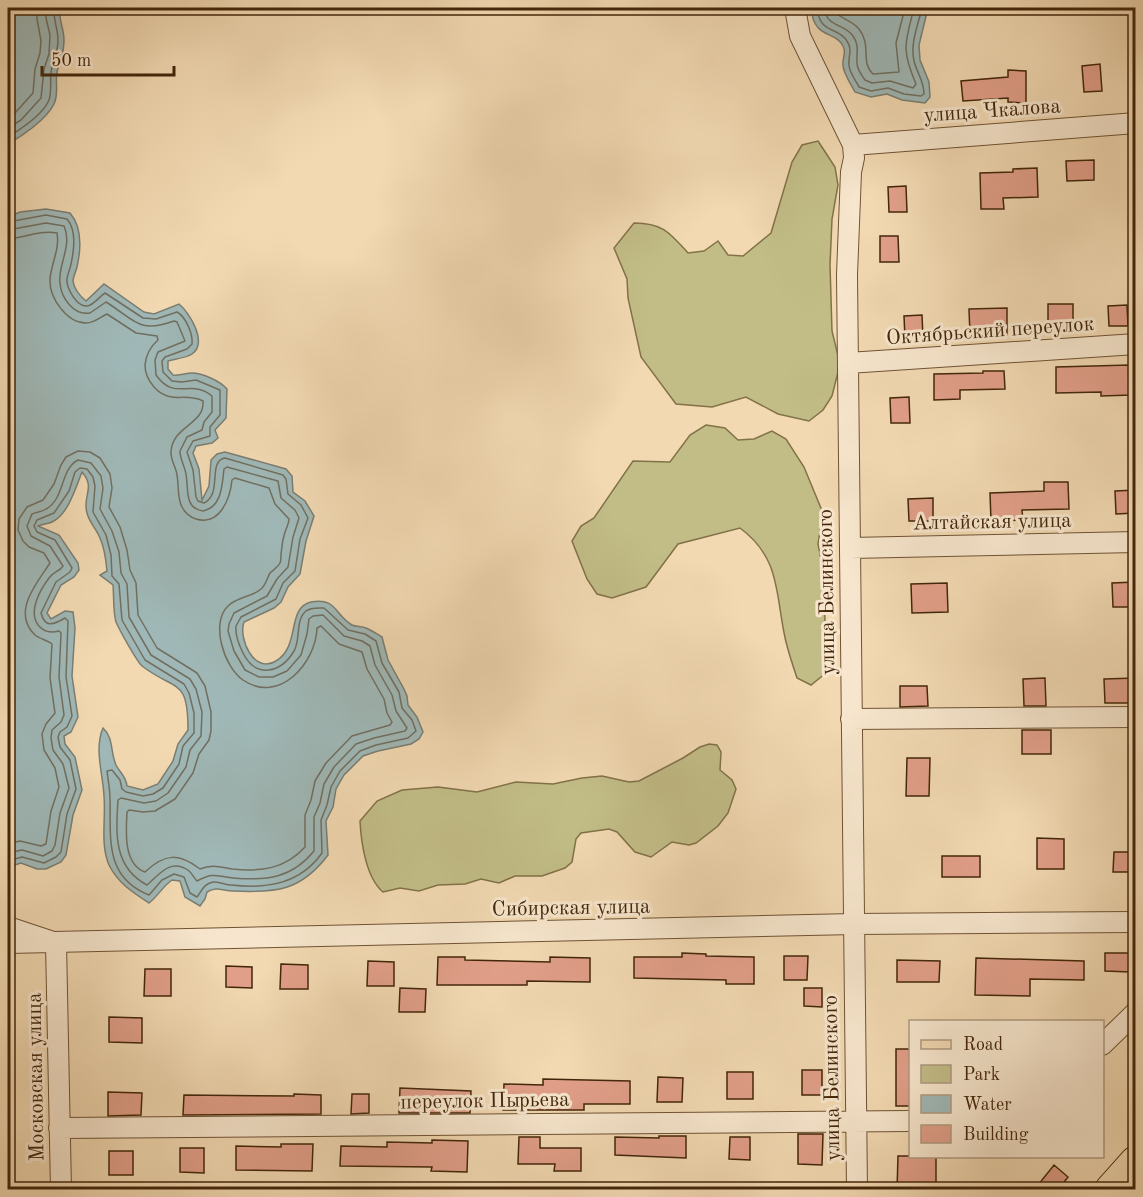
<svg xmlns="http://www.w3.org/2000/svg" width="1143" height="1197" font-family="'Old Standard TT',serif">
<style>
.green{fill:#c2bd87;stroke:#827248;stroke-width:1.5}
.water{fill:#9fb8b7;stroke:#7a7e72;stroke-width:1.5}
.lines{fill:none;stroke-linecap:round;stroke-linejoin:round}
.shore{stroke:#716f60;stroke-width:1.5}
.building{fill:#e19f89;stroke:#43260a;stroke-width:1.5}
.minor-casing{stroke:#6f5334;stroke-width:22}
.primary-casing{stroke:#43260a;stroke-width:34}
.minor{stroke:#f7e6cd;stroke-width:20}
.primary{stroke:#f2d9b2;stroke-width:32}
.labels{text-anchor:middle;stroke-width:6;stroke-linejoin:round;paint-order:stroke}
.street-label{font-size:21px;fill:#43260a;stroke:#f7e6cd}
</style>
<rect width="100%" height="100%" fill="#f2d9b2"/>
<filter id="stains"><feTurbulence type="fractalNoise" baseFrequency=".00333" numOctaves="4"/><feColorMatrix values="0 0 0 0 .2 0 0 0 0 .09 0 0 0 0 .02 0 0 0 .5 -.17"/></filter>
<radialGradient id="worn" r=".72"><stop offset=".6" stop-color="#630" stop-opacity="0"/><stop offset="1" stop-color="#630" stop-opacity=".3"/></radialGradient>
<path class="green" d="M818 141 835 167 838 185 832 219 830 265 832 331 840 364 832 396 823 410 809 421 778 414 746 397 712 407 676 404 641 357 628 298 627 279 614 248 634 223C663 223 670 233 688 253L704 251 718 241 728 255 743 256 771 233 792 162 802 145Z
M706 425 725 428 738 440 754 439 772 431 786 439 804 467 823 513 818 544 824 574 826 673 811 685 797 678C793 666 789 654 786 642 775 596 782 559 740 528L678 544 646 587 612 598 597 594 587 579 572 541 581 526 594 518 633 461 670 462 690 435Z
M709 744 717 745 721 752 720 770 732 780 736 789 728 813 718 826 696 843 689 845 672 842 651 857 635 852 617 832 609 829 581 833 576 839 572 862 565 868 542 876H515L499 883 481 879 465 884 438 885 419 891 400 888 383 892C366 878 361 842 360 821L377 801 402 790 438 787 477 792 516 782 553 784 582 778 602 776 629 782 639 781 683 758 700 747Z"/>
<path class="water" d="M8 8H60C58 19 64 28 64 40 64 55 60 59 57 72 55 82 59 94 54 104 46 120 22 136 8 144Z
M811 8H928L919 45 920 60 929 82 930 97 925 103 902 100 887 94 871 97 855 92C851 84 843 73 843 65 842 58 847 53 843 46 835 30 814 40 811 8Z
M46 209 70 213C83 228 81 249 77 267 76 271 73 277 73 281 74 289 80 296 86 301L104 284 144 312 154 314 179 304C190 313 208 343 192 354 186 358 175 359 168 361V369L173 375C181 376 185 373 192 373 202 373 220 381 227 389L226 418 215 430 218 438 212 443 196 446 193 453 199 469 202 500 209 486 211 460 217 454 225 452 286 469 292 476 293 492 305 501 314 516 306 541 300 574 288 587 281 602 274 608 244 622C238 638 254 675 276 661 301 646 286 608 311 602 337 597 335 616 352 625 356 627 362 626 366 628 371 630 377 634 382 637L388 660 404 689 407 696 408 705 417 717 423 732 419 739 411 744 378 751 363 756 344 775 336 789 333 807 326 821 328 855C301 891 276 893 233 891 223 891 217 886 207 892L205 899 200 906 185 897 180 881 172 880C163 886 158 896 149 903 132 892 118 883 109 865 100 844 106 819 104 796 103 774 94 749 103 728 114 738 110 752 116 765 120 773 126 776 127 786L143 790 158 784 173 761 178 744 188 730C188 677 176 692 142 666 136 660 120 631 116 622 113 612 114 597 113 585L100 575 107 571C106 560 105 549 100 538 97 530 89 522 87 513 82 496 96 488 82 472 76 487 68 515 52 522 48 524 42 524 38 526L59 535 78 563 79 570 74 577 61 585 47 613 51 619 65 611 73 612 75 628 72 676 78 717 71 732 64 736 65 744 75 757 82 790 73 815 66 855 61 862 46 869H37L21 863 8 867V217L20 212Z"/>
<g class="lines">
<path class="shore" d="M817 8C820 35 838 26 847 41 853 50 848 56 849 65 849 72 856 81 859 87L871 91 888 88 904 94 921 96 924 94C924 81 917 73 914 61 910 44 918 25 922 8
M824 8C827 28 844 23 853 36 860 46 856 53 857 63 857 69 862 76 865 80L872 83 890 81 913 88 916 84C901 49 905 43 914 8
M833 8C838 19 851 19 859 29 872 45 860 62 873 74L899 72 896 43 905 8
M8 118 15 113 33 93 35 69 40 53 41 41 37 19V8
M8 128 21 120 41 98 44 69 49 54 50 35 46 18V8
M8 137C21 129 43 115 49 100 52 90 50 81 51 72 53 60 58 53 58 40 58 29 53 19 54 8
M8 222 46 215 67 219C77 231 74 250 71 264 70 270 66 277 67 282 68 290 77 307 87 306 93 306 100 296 105 293L143 318 156 319 177 312C186 317 193 334 192 344L187 349 165 357 162 361 163 372 172 381 182 382 196 380 220 390V415L210 427V436L193 441 187 452 193 470 196 497 198 501 204 503C223 494 207 461 225 458L283 475 286 479 288 494 301 505 308 518 300 539 295 571 283 583 276 599 241 617 236 626C235 635 239 645 243 653 256 679 281 673 294 651 301 639 295 620 306 611 311 607 319 608 324 608L348 630 365 634 376 641 382 663 399 692 402 708 412 720 416 731 408 738 376 745 360 751 340 771 331 787 327 805 321 820 322 853C300 884 267 889 231 885 225 885 219 881 213 882 203 884 202 891 197 897L190 893 184 877 174 874 162 880 149 895C104 877 111 838 110 799 110 789 108 780 107 771L112 770 120 780 122 789 126 792 143 796 153 794 163 788 179 764 183 746 194 733V713L189 693 184 684 145 660 122 620 119 584 112 576 111 555 106 535 93 512 95 486 93 477 87 469 80 468 75 472 69 491 54 513 37 520 34 526 37 532 55 540 72 568 70 572 56 582 41 613C45 628 53 625 65 618L68 621 66 677 72 716 67 727 60 732 58 737 60 747 70 760 76 789 67 814 61 852 56 857 44 863 22 857 8 861
M8 230 46 223 64 226C73 245 57 267 60 283 61 298 74 316 90 313L106 302C135 320 138 334 174 321L177 322 185 341 158 352 155 360 156 375C175 402 191 378 212 396V412L204 422 202 430 187 437 180 451C180 458 183 463 185 470 190 485 182 508 203 511 222 507 222 485 224 469L227 467 278 481 281 498 295 510 299 518 293 537 288 567 277 579 267 596 234 613 229 624 228 631 234 651 245 670 259 677H273L287 671 301 655 307 634 309 619 313 616 323 615 344 636 362 641 370 646 375 665 392 695 396 711 407 728 405 731 374 738 356 744 334 767 324 784 320 803 314 817V851C292 878 267 881 233 878 214 876 215 872 197 881 194 878 192 873 188 870 170 858 159 875 147 885 113 867 116 833 118 800L121 798 144 803 156 801 168 793 186 767 190 750 201 736 202 712 196 689 190 679 151 655 129 617 127 584 121 573 119 552 112 531 100 509 103 488 101 476 91 463 78 460C60 469 65 499 46 509 42 512 37 512 32 514L27 526 31 536 50 546 63 566C60 571 53 572 49 578 40 590 28 611 38 625 44 632 50 633 59 631L61 633 59 677 64 715 61 722 52 730 51 738 53 750 63 764 69 788 60 813 55 845 52 851 43 856 22 850 8 853
M8 239C24 238 39 230 57 233 60 249 51 264 50 279 49 298 67 323 86 323 95 323 100 317 107 314L136 333 157 336 158 340C150 347 146 354 145 365 145 374 148 380 154 387 170 405 186 392 203 401 205 425 171 426 171 453 171 461 176 467 177 475 179 486 177 498 182 507 185 513 190 517 196 519 220 526 230 499 232 480L235 478 269 488 275 504 289 519C289 524 285 530 284 536 282 542 282 548 281 554 281 556 281 561 280 563 278 567 273 570 270 573 267 578 266 585 261 589 252 597 237 597 228 606 210 623 224 667 243 680 279 705 316 663 317 628L321 626 339 644 362 652 367 669 384 699 387 713 392 722 390 725 352 736 326 763 315 781 311 800 305 815V847C285 869 261 872 232 869 220 867 212 864 200 869 179 853 165 853 145 872 123 864 126 831 127 812L129 810 143 812 155 811 175 799 193 773 199 754 209 740 211 731V712L205 686 197 673 157 648 138 615 136 583 130 570 127 550 120 527 109 507 112 488 110 474 100 458 90 452 78 451 66 457 61 465 54 484 43 500 27 507 19 519 18 530 23 541 29 547 44 553 50 563C37 583 11 612 35 635 40 639 47 640 52 644L50 678 55 713 46 724 42 734 44 750 55 768 59 787 51 811 46 844 41 846 20 841 8 844"/>
</g>
<path class="building" d="M1100 64 1102 91 1084 92 1082 66Z
M1008 70 1026 71V103L1008 102V98L963 101 961 81 1008 77Z
M1094 160V180L1067 181 1066 161Z
M1037 168 1038 197 1003 198 1004 209H981L980 173 1013 172V169Z
M906 186 907 212H889L888 187Z
M880 236H898L899 262H880Z
M1048 304H1073V327H1048Z
M1127 305 1128 326H1109L1108 306Z
M1007 308V335H970L969 309Z
M922 315 923 338H905L904 316Z
M1130 365 1131 395 1101 396V392L1056 393V367Z
M983 371H1004L1005 389 960 390V399L934 400V374L983 373Z
M909 397 910 423H891L890 398Z
M1044 482H1068L1069 509 1022 510 1023 520 991 521 990 493 1044 491Z
M1136 490V513L1116 514 1115 491Z
M933 498V521H909L908 499Z
M1136 582V607H1113L1112 583Z
M947 583 948 612 912 613 911 584Z
M1045 678 1046 706H1024L1023 679Z
M1136 678V703H1105L1104 679Z
M900 686H927L928 706 900 707Z
M1022 730H1051V754H1022Z
M907 758H930L929 796H906Z
M1037 838 1064 839V869H1037Z
M1114 852H1136V872H1113Z
M942 856H980V877H942Z
M682 953 706 954V956L754 957V984H726V980L634 978V957H682Z
M1105 953H1130V972L1105 971Z
M784 956H808L807 980H784Z
M438 957H465V960L550 962V957L590 958V982L527 981V985H437Z
M976 958 1084 961V980L1030 979V996L975 995Z
M897 960 940 961 939 982H897Z
M368 961 394 962V986H367Z
M281 964 308 965V989H280Z
M226 966 252 967V988L226 987Z
M145 969H171V996H144Z
M400 988 426 989 425 1012H399Z
M804 988H822V1007L804 1006Z
M109 1017 142 1018V1043L109 1042Z
M896 1049H910V1106H896Z
M802 1070H822V1095H802Z
M727 1072H753V1099H727Z
M658 1077 683 1078 682 1102H657Z
M543 1079 630 1081V1104H584V1110H503L504 1084 543 1085Z
M400 1088 471 1091 470 1113H399Z
M108 1092 142 1093 141 1115 108 1116Z
M294 1094 321 1095V1114L183 1115 184 1095 294 1096Z
M352 1094H369V1113L351 1114Z
M798 1134H823L822 1165 798 1164Z
M659 1136H686V1158L615 1155V1137L659 1138Z
M519 1137H540V1148H581V1171H554L555 1164H518Z
M730 1137H750V1160L729 1159Z
M432 1140 468 1141 467 1172 431 1171 432 1167 340 1166 341 1146 387 1147V1142L432 1143Z
M281 1144H313L312 1171 236 1170V1146L281 1147Z
M180 1148H204V1173L180 1172Z
M109 1151H133V1175H109Z
M898 1156H936V1190H897Z
M1054 1165 1068 1177 1058 1190H1034Z"/>
<g class="lines">
<g class="minor-casing">
<path id="minor" d="M795 8 800 36 853 145 854 158 851 172 847 275 857 1190
M853 145 1136 123
M848 363 1136 344
M850 548 1136 542
M851 719 1136 717
M8 927 56 943 61 1190
M8 943 854 924 1136 922
M1102 1045 1136 1012
M59 1128 910 1121"/>
</g>
<g class="primary-casing">
<path id="primary" d="M1111 1190 1136 1162"/>
</g>
<use href="#minor" class="minor"/>
<use href="#primary" class="primary"/>
</g>
<g class="labels">
<g class="street-label">
<text transform="translate(992 110) rotate(-4)" y="7">улица Чкалова</text>
<text transform="translate(990 330) rotate(-4)" y="7">Октябрьский переулок</text>
<text transform="translate(992 521) rotate(-1)" y="7">Алтайская улица</text>
<text transform="translate(826 592) rotate(-91)" y="7">улица Белинского</text>
<text transform="translate(571 907) rotate(-1)" y="7">Сибирская улица</text>
<text transform="translate(35 1077) rotate(-91)" y="7">Московская улица</text>
<text transform="translate(831 1078) rotate(-91)" y="7">улица Белинского</text>
<text transform="translate(485 1100) rotate(-1)" y="7">переулок Пырьева</text>
</g>
</g>
<rect width="1143" height="1197" fill="none" stroke="#f2d9b2" stroke-width="30"/>
<rect x="9" y="9" width="1125" height="1179" fill="none" stroke="#43260a" stroke-width="3"/>
<rect x="15" y="15" width="1113" height="1167" fill="none" stroke="#43260a" stroke-width="1.5"/>
<rect x="909" y="1020" width="195" height="138" fill="#f7e6cd" stroke="#af997f" stroke-width="1.5"/>
<rect x="921" y="1040" width="30" height="9" fill="#f2d9b2" stroke="#af997f" stroke-width="1.5"/>
<text x="963" y="1050" font-size="18" fill="#43260a">Road</text>
<rect x="921" y="1065" width="30" height="18" fill="#c2bd87" stroke="#af997f" stroke-width="1.5"/>
<text x="963" y="1080" font-size="18" fill="#43260a">Park</text>
<rect x="921" y="1095" width="30" height="18" fill="#9fb8b7" stroke="#af997f" stroke-width="1.5"/>
<text x="963" y="1110" font-size="18" fill="#43260a">Water</text>
<rect x="921" y="1125" width="30" height="18" fill="#e19f89" stroke="#af997f" stroke-width="1.5"/>
<text x="963" y="1140" font-size="18" fill="#43260a">Building</text>
<path d="M42 66v9h132v-9" fill="none" stroke="#43260a" stroke-width="3"/>
<text x="51" y="66" font-size="18" fill="#43260a" stroke="#f7e6cd" stroke-width="4.5" paint-order="stroke">50 m</text>
<rect width="100%" height="100%" filter="url(#stains)"/>
<rect width="100%" height="100%" fill="url(#worn)"/>
</svg>
